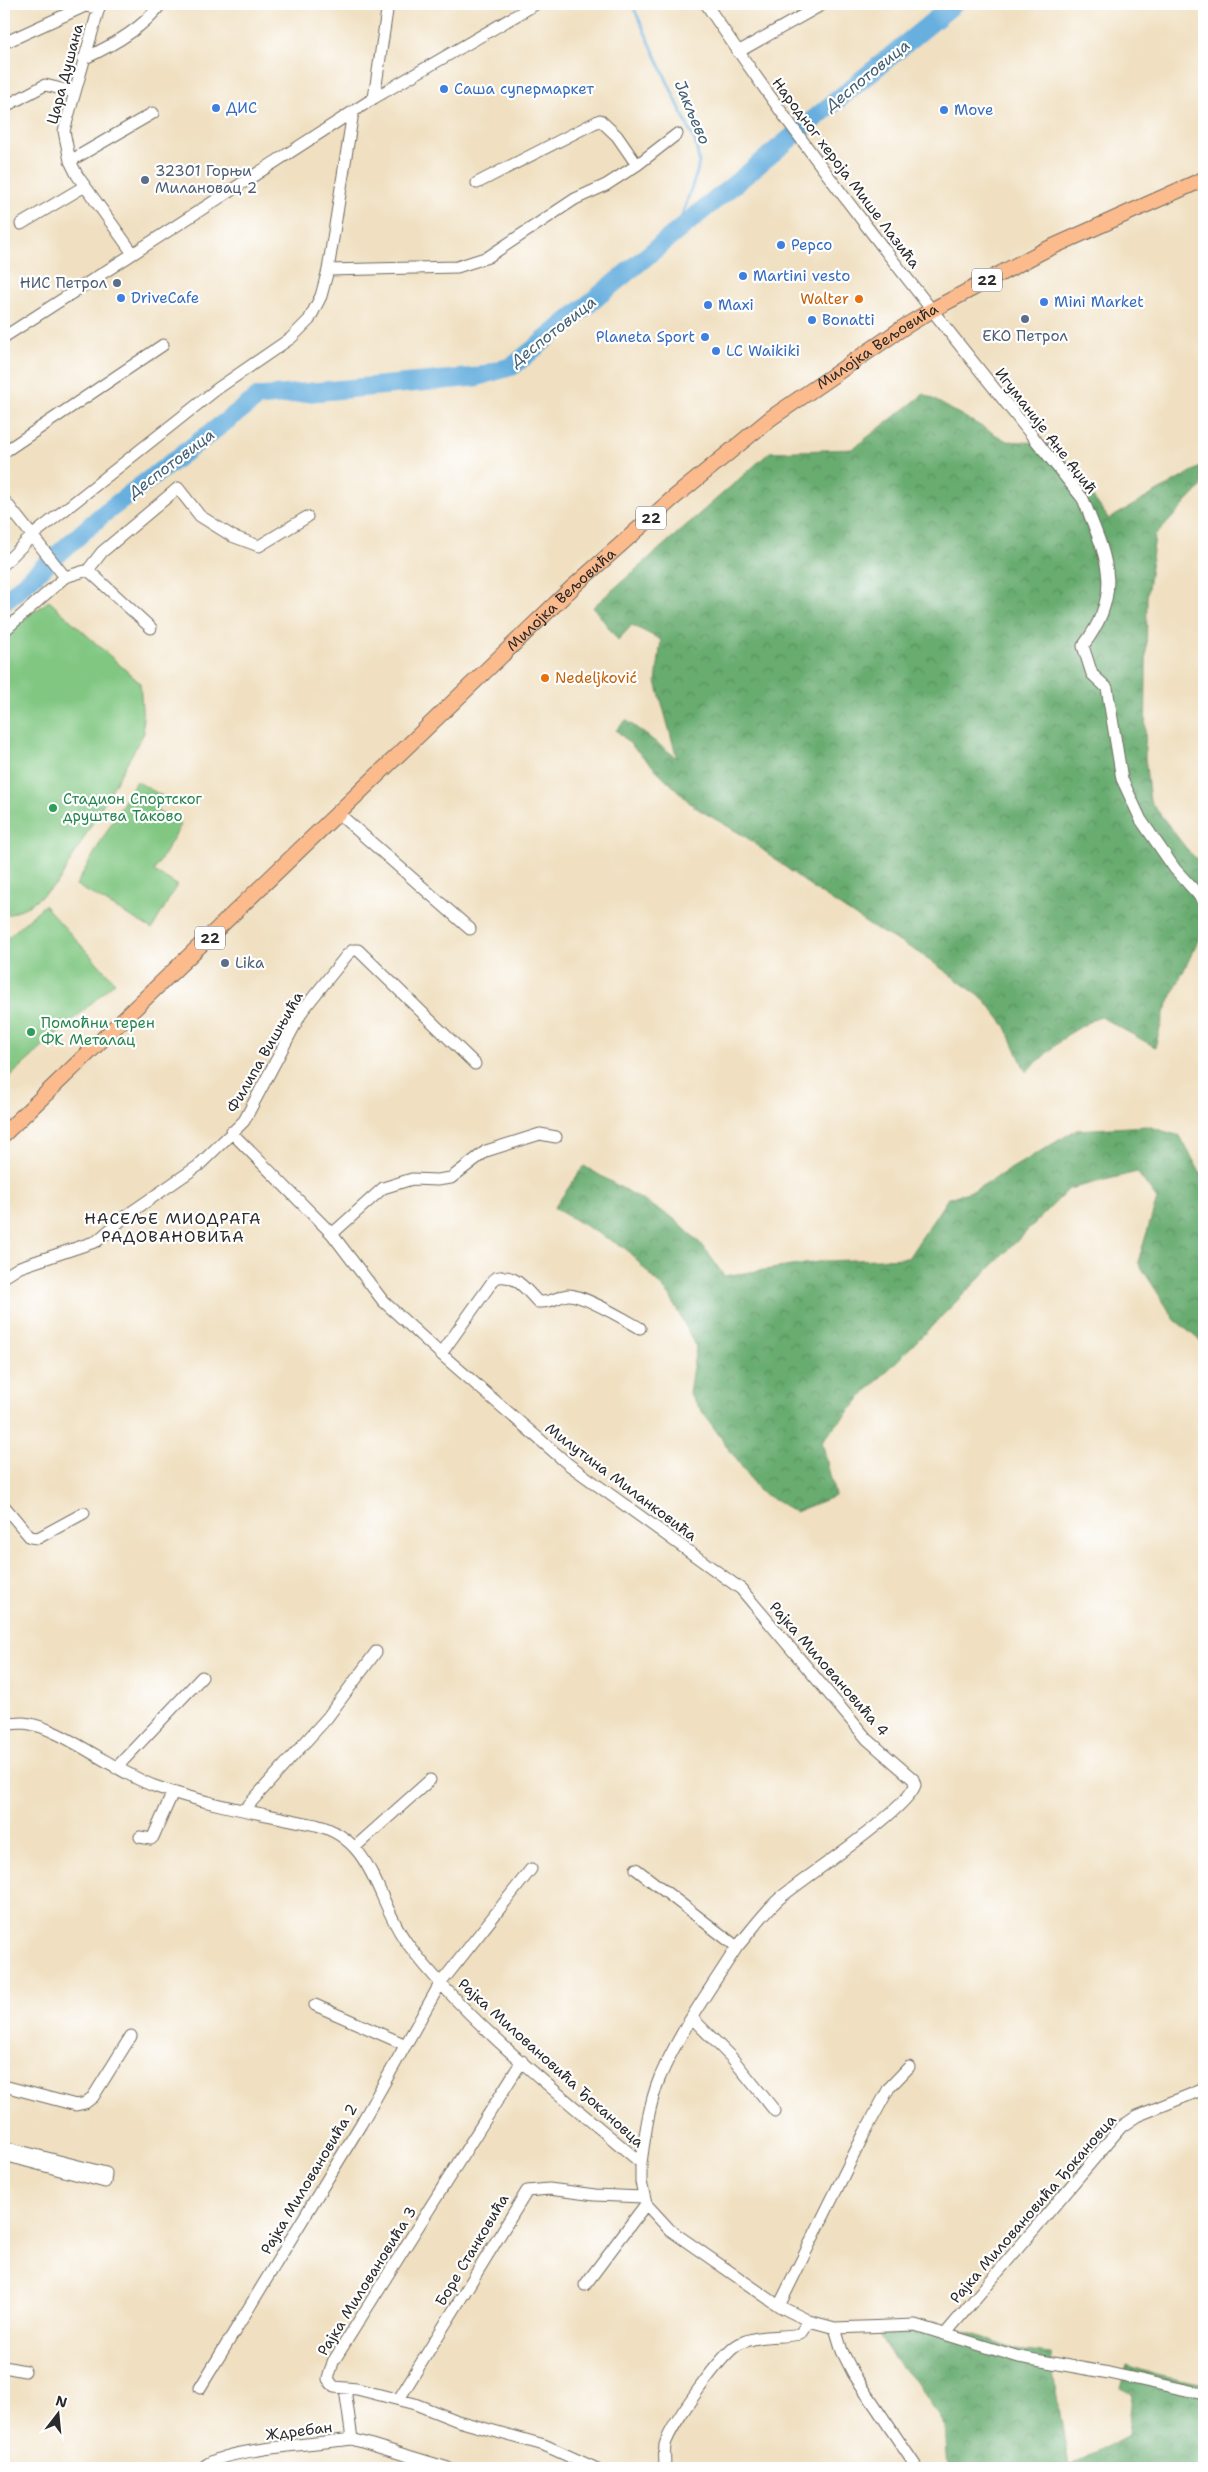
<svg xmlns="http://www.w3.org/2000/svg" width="1208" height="2472" font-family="'Shantell Sans',sans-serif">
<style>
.grass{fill:#81c782;stroke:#567956}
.forest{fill:url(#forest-crowns);stroke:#4a6c4e}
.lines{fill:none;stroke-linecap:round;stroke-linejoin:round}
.stream{stroke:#66afde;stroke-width:3}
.river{stroke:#66afde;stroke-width:19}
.minor-casing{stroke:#706a60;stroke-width:13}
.major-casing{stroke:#706a60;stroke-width:17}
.minor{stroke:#fff;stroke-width:11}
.major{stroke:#fbbb8d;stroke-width:15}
.shop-dot{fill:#3f7fe0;stroke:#fff;stroke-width:2}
.service-dot{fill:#5c6f8a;stroke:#fff;stroke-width:2}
.food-dot{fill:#e8710a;stroke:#fff;stroke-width:2}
.leisure-dot{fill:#2e9e5b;stroke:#fff;stroke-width:2}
.labels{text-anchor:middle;stroke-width:4.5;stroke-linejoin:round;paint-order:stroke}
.shield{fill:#fff;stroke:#6b6b6b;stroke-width:1}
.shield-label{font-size:14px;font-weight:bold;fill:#2b2b2b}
.street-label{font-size:15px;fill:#2b2b2b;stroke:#fff}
.shop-label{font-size:15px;fill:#366cbe;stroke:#fff;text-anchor:start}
.service-label{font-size:15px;fill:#4e5e75;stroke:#fff;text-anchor:start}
.food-label{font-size:15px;fill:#c56008;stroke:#fff;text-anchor:end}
.leisure-label{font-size:15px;fill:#27864d;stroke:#fff;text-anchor:start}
.water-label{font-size:16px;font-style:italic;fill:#436073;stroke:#fff}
.neighbourhood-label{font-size:16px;letter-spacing:1px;fill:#2b2b2b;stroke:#fff}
</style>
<defs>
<pattern id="forest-crowns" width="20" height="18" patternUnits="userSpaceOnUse" patternTransform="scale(1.25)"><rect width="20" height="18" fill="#68ac70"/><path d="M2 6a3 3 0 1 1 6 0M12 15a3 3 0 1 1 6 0" fill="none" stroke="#568c5c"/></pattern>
</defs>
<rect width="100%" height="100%" fill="#fff"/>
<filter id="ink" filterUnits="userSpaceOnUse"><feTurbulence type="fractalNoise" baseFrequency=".02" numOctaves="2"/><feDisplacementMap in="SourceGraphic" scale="10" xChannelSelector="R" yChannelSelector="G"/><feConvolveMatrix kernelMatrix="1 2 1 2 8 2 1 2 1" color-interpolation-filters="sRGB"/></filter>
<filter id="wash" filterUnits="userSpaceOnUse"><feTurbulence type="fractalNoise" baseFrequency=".0096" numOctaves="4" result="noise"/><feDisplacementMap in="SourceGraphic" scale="20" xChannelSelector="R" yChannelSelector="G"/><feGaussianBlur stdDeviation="1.12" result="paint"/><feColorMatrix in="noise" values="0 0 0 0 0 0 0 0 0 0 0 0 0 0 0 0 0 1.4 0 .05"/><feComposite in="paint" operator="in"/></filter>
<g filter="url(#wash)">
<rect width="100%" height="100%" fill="#f0e0c1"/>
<path class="grass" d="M49 601 140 683 144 733 58 883 28 906 4 917V639L22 621Z
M136 781 164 797 157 811 181 825 154 871 177 885 152 929 76 885Z
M44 905 115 982 4 1082V941Z"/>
<path class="forest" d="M924 394 1007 441 1054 444 1109 519 1200 467 1202 486 1155 536 1147 597 1145 758 1150 801 1189 852 1204 865V928L1165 1010 1155 1047 1099 1016 1067 1035 1026 1072 1006 1027 985 1000 920 953 872 927 814 889 746 837 693 806 616 730 626 720 677 758 656 682 661 640 632 625 618 640 593 607 770 452 852 449Z
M1147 1126 1180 1136 1204 1180V1344L1175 1320 1138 1262 1157 1199 1137 1172 1069 1189 867 1391 822 1441 835 1496 795 1512 759 1491 689 1393 696 1347 670 1296 626 1249 554 1208 584 1166 673 1218 703 1246 724 1276 825 1261 908 1258 948 1198 975 1190 1076 1130Z
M938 2321 1016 2350 1050 2354 1069 2467 1128 2435 1132 2394 1120 2388 1127 2365 1156 2375 1204 2385V2468H948L945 2427 920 2387 894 2359 876 2330Z"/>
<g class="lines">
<path class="stream" d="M632 4 696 144 699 162 697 172 676 233"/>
<path class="river" d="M4 602 102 515 258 397 476 377 513 366 954 4"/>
</g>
</g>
<g filter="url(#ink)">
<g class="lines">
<g class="minor-casing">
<path id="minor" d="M100 4 64 131 70 161 77 175 132 252
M706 4C822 177 953 337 1083 499 1106 556 1125 591 1083 646L1092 674 1107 688 1122 779 1141 820 1175 869 1204 901
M4 43 85 6 99 8
M738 52 823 4
M83 59C112 46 142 29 161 4
M374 98 388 4
M4 107 45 85 74 92
M70 161 153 113
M477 183 600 120 617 136 637 165 677 134
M21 224 85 186
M328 270 457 267 488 257 575 199 606 185 637 165
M4 337 374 98 536 4
M4 452 163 345
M4 500 65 577
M4 564 33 535 217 389 291 338 309 320 321 296 328 270 353 112
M88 570 151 628
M4 631 65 577 88 570 102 552 178 488 200 516 232 536 259 546 307 517
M339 814 470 929
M231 1132 332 1234 383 1301 441 1354 568 1464 741 1589 867 1739 913 1779 915 1785C907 1810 806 1876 780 1898 764 1912 751 1931 737 1947
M332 1234 383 1188 412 1179 437 1180 451 1178 486 1151 540 1134 556 1137
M4 1277 20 1267 97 1241 127 1215 198 1166 244 1121 303 1010 347 955 353 950H358L475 1064
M441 1354 495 1278C515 1272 525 1289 538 1302 555 1303 556 1296 568 1295 582 1294 626 1320 640 1328
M4 1506 30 1537 38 1538 84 1513
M4 1725C10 1724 17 1723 23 1723 59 1725 117 1774 157 1787 208 1805 263 1814 316 1825 375 1840 376 1901 407 1943 469 2025 563 2097 641 2163V2182L646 2204 670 2230 779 2306 809 2321 835 2328 915 2325 1019 2357 1109 2373 1204 2394
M116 1768 202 1677
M244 1810 327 1718 376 1652
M140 1837 151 1839 153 1837 173 1792
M355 1847 430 1780
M636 1869 737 1947C710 1989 680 2031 660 2077 649 2104 645 2134 641 2163
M315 2005 406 2045
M693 2019 732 2058 775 2111
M522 2061 333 2362 328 2379 334 2387 357 2389 415 2404 458 2421 544 2445 595 2468
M4 2086 76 2105 85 2103 93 2097 131 2036
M4 2147 106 2173 105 2182 4 2155
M585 2285 646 2204
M779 2306 865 2132 889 2088 909 2067
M835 2328 842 2351 853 2373 917 2468
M946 2333 1121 2127 1137 2116 1204 2089
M4 2367 25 2371
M200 2388 361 2124 440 1984 531 1869
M399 2399 527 2191 549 2189 595 2195 643 2197
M352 2439 448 2468
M203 2468C216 2449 325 2443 352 2439L345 2389
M665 2468C665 2461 664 2452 665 2445 670 2426 722 2353 739 2344 758 2334 780 2338 800 2334L809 2321"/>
</g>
<g class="major-casing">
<g id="major">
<path id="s1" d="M4 1134 574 586 671 500 771 418 904 327 932 310 1043 251 1204 179"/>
</g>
</g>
<use href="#minor" class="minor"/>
<use href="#major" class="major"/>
</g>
</g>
<g class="shop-dot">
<circle cx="444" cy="89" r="5"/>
<circle cx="216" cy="108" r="5"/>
<circle cx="944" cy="110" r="5"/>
<circle cx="781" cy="245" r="5"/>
<circle cx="743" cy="276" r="5"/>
<circle cx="121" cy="298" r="5"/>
<circle cx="1044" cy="302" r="5"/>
<circle cx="708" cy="305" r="5"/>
<circle cx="812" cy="320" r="5"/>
<circle cx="705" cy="337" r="5"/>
<circle cx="716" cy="351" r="5"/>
</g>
<g class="service-dot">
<circle cx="145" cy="180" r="5"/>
<circle cx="117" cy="283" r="5"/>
<circle cx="1025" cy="319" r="5"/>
<circle cx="225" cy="963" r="5"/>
</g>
<g class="food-dot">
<circle cx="859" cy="299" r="5"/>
<circle cx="545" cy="678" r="5"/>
</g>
<g class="leisure-dot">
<circle cx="53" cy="808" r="5"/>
<circle cx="31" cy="1032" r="5"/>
</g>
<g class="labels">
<g class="shield">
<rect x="972" y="268.5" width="30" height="23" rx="4"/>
<rect x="636" y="506.5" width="30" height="23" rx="4"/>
<rect x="195" y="926.5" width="30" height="23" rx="4"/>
</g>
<g class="shield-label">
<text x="987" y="285">22</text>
<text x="651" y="523">22</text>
<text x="210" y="943">22</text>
</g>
<g class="street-label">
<text transform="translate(65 74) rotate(-75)" y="5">Цара Душана</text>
<text transform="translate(846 173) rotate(53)" y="5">Народног хероја Мише Лазића</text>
<text dy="5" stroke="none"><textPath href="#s1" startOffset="1178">Милојка Вељовића</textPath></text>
<text transform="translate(1046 431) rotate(52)" y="5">Игуманије Ане Аџић</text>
<text dy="5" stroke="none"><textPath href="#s1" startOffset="772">Милојка Вељовића</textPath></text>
<text transform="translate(265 1052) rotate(-60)" y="5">Филипа Вишњића</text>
<text transform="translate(621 1482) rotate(37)" y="5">Милутина Миланковића</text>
<text transform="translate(829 1669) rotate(49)" y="5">Рајка Миловановића 4</text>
<text transform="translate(551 2063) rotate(42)" y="5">Рајка Миловановића Ђокановца</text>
<text transform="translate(309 2179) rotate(-59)" y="5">Рајка Миловановића 2</text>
<text transform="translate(1033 2209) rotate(-49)" y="5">Рајка Миловановића Ђокановца</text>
<text transform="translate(472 2250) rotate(-59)" y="5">Боре Станковића</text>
<text transform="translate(367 2281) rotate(-58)" y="5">Рајка Миловановића 3</text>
<text transform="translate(299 2431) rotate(-7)" y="5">Ждребан</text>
</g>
<g class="shop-label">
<text x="454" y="94">Саша супермаркет</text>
<text x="226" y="113">ДИС</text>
<text x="954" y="115">Move</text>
<text x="791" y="250">Pepco</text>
<text x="753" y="281">Martini vesto</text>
<text x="131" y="303">DriveCafe</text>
<text x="1054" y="307">Mini Market</text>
<text x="718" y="310">Maxi</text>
<text x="822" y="325">Bonatti</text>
<text x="695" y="342" text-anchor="end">Planeta Sport</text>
<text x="726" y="356">LC Waikiki</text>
</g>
<g class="service-label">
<text x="155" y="176">32301 Горњи<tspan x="155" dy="17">Милановац 2</tspan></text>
<text x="107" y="288" text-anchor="end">НИС Петрол</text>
<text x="1025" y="341" text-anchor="middle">ЕКО Петрол</text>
<text x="235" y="968">Lika</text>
</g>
<g class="food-label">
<text x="849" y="304">Walter</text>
<text x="555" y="683" text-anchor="start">Nedeljković</text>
</g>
<g class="leisure-label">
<text x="63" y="804">Стадион Спортског<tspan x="63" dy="17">друштва Таково</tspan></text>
<text x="41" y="1028">Помоћни терен<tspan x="41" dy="17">ФК Металац</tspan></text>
</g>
<g class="water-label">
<text transform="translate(867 75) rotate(-39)" y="6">Деспотовица</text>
<text transform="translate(693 112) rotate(67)" y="6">Јакљево</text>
<text transform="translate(553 331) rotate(-38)" y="6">Деспотовица</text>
<text transform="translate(171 463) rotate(-37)" y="6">Деспотовица</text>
</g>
<g class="neighbourhood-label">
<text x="173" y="1224">НАСЕЉЕ МИОДРАГА<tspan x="173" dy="18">РАДОВАНОВИЋА</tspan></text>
</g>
</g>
<rect width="1208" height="2472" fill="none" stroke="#fff" stroke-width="20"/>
<g transform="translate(58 2414) rotate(16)" stroke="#ffffff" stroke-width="4" paint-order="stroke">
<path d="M0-4L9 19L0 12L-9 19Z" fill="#2b2b2b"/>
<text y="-8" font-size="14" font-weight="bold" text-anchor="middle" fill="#2b2b2b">N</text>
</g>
</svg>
